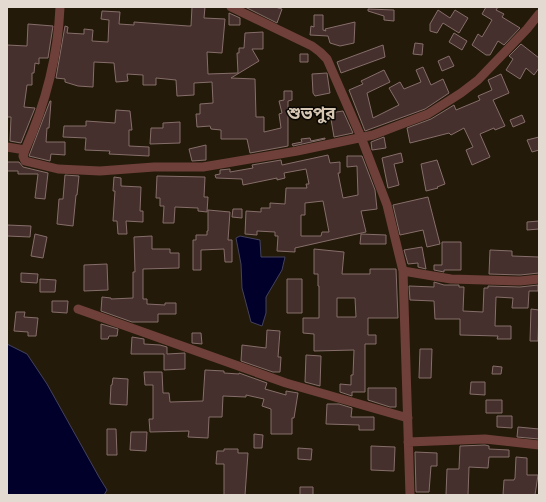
<svg xmlns="http://www.w3.org/2000/svg" width="546" height="502" font-family="'Space Grotesk','Noto Sans Bengali',sans-serif">
<style>
.water{fill:#00002a;stroke:#44425c}
.building{fill:#45302d;stroke:#866e6a;fill-rule:evenodd}
.lines{fill:none;stroke-linecap:round;stroke-linejoin:round}
.minor{stroke:#6f403a;stroke-width:9}
.labels{text-anchor:middle;stroke-width:3;stroke-linejoin:round;paint-order:stroke}
.district-label{font-size:17px;font-weight:bold;fill:#d5c7b3;stroke:#090602}
</style>
<rect width="100%" height="100%" fill="#241a0a"/>
<path class="water" d="M240 236 260 240 261 257H285L282 270 266 297V313L262 326 251 322 242 288 241 264 236 238Z
M7 344 27 354 47 384 99 477 107 490 104 495H7Z"/>
<path class="building" d="M192 7H205L204 18 225 19 222 53 207 52 208 74 238 73 237 53H239V48H244L245 33 263 32V49H252L259 61 231 78 255 79 256 117H264V132L281 128 279 114 282 113 279 101 284 100V91H292V100L288 101V146L250 153 247 139H221V130L211 129 210 126 197 127 196 114H200V104L213 103V102L212 82 194 83V95L177 96 176 80 156 78V85H143V75L127 74 128 81 116 82 114 63 94 62 93 87 78 86 65 82V79L56 78 65 26 68 27 67 33 84 34V29L93 30 92 41 108 42 109 20 101 19 102 11 120 12 119 24 134 25V22L188 26H191Z
M245 7H275L282 9 277 23Z
M486 7H498L496 10 504 14 502 17 520 28 504 45 498 41 490 55H486L472 45 478 34 482 37 492 20 482 14Z
M368 9 394 10V21L384 20V16L368 11Z
M438 10 450 18 455 10 468 18 459 33 443 23 437 33 430 31V24Z
M229 13 240 18V25H229Z
M314 15H323V30L326 31 325 29 355 22 354 43 340 46 330 43 328 36 310 35 311 26 314 27Z
M28 24 53 26 48 58H39V64L35 63 34 73H32V85H27L24 107 35 108 21 143 10 141 11 117H7V45L27 46Z
M454 33 467 41 462 50 449 42Z
M415 43 423 44 422 55 413 54Z
M521 44 539 58V68L534 75 526 68 520 79 506 70 513 59 509 56Z
M383 45 385 57 341 73 337 62Z
M300 54H308V62H300Z
M449 56 454 66 442 71 438 61Z
M423 67 431 85 443 79 449 93 425 109 365 131 349 90 363 84 361 81 384 70 390 82 367 93 373 118 399 105 389 88 400 82 404 89 421 82 416 70Z
M327 73 330 93 315 96 313 93 312 74Z
M501 74 509 93 493 100 505 126 495 130 494 128 480 134 490 157 472 165 466 150 473 147 464 128 451 135 449 133 410 143 407 128 431 119 454 105 456 110 480 100 478 96 492 90 488 80Z
M50 101H51L49 128H47L46 142H65V155L51 154 50 161 29 156Z
M116 110 130 111 132 130H129V146L149 147V156L109 154 110 151 85 150 86 138 63 137 64 126H86V121L115 123Z
M343 111 353 133 334 137 330 113Z
M522 115 525 122 513 127 510 120Z
M180 122V143L150 144 151 128H163V123Z
M384 137 386 148 372 150 371 142Z
M539 137V150L532 152 527 140Z
M310 138 311 141 325 138V139L293 146 292 144 302 142 301 139Z
M206 145V160L192 161 189 149Z
M401 153 403 162 394 164 399 185 388 188 382 158Z
M328 155 330 163 340 162V173H338L343 198 358 195 357 166 347 167V156H362L375 190 377 209 361 211 366 232 295 248V252L277 251 278 236H275V232L257 231V235L245 234 246 211 261 212V208H270V203L285 204 286 188H307L306 184H309L306 169 284 173 285 178 277 180V178L243 185 242 179 216 178 215 175 220 174V170L230 169V172L253 168 252 165 281 160 282 165ZM323 201 329 232H322L321 236H301V215H305V203Z
M437 160 445 184 437 187 438 188 426 191 421 164Z
M7 162H19L23 167 48 173 45 199 35 198 38 174H18V171H7Z
M65 175 79 176 77 195H76L73 226 57 224 59 199H63Z
M157 176 205 177 204 197H208L207 212 198 211V208L175 207 174 223H163L164 206H160V198H156Z
M114 177 121 178V186L141 187 140 211H143V222L126 221 127 234H118L117 221H113L115 191H113Z
M428 197 440 244 427 247 423 230 400 235 393 205Z
M233 209H242V218L232 217Z
M208 210 230 212 228 240H232V262H225L224 249 201 250V270H193V240H196V235H207V231H208Z
M539 221V229L527 230V222Z
M7 225 31 226 30 237 7 236Z
M35 234 47 237 43 258 31 256Z
M361 234 386 235V244H360Z
M152 236V249H170V253H179V268L143 269V299H147V304L165 305V303H176V314H158V322H132L101 311 102 297 111 298V299L133 298V272H135L134 237Z
M442 242H461V270H444V272L434 270V265H442Z
M422 247 426 269 418 267V263L408 264 404 250Z
M314 249 344 252 342 274H370V269H396L398 318H368V335H376V344H365V392H352V396L340 392V384L351 385V375H353L354 350 314 351V334L303 333V318H319V286H318V274H314ZM337 298H355L356 317H337Z
M490 250 512 251V256L539 257V273L520 275 489 274Z
M107 264 108 290 84 291V265Z
M21 273 38 274 37 283 21 282Z
M40 279 56 280 55 292H40Z
M287 279H302V313H287Z
M434 282 444 285H459V287H464L463 311 483 312 484 288H488V286L520 287 538 285V291H529L528 308H512L513 298 496 297 495 326H511V339H497L498 336 460 335V319H435L434 301 410 300 409 286 434 287Z
M52 301H68L67 313 52 312Z
M531 309 539 310 538 341H530Z
M16 312H25L24 317 38 318 36 336H28V332L14 331Z
M101 324 118 329 117 336H109L108 339H101Z
M267 330 280 331 278 357H281L280 372H273L241 361 242 345 266 348Z
M192 333H201L202 344 192 343Z
M132 337 144 339V344L160 345 167 347V354L185 353V369L164 370V354H131Z
M420 349H432L431 378H419Z
M306 355 321 356 320 386 305 382Z
M493 366 502 367 501 374H492Z
M205 370 224 371V373L239 374V373L267 383 265 389 286 395V391L298 393 294 418H292V434H271V409L262 406 264 399 246 395V397L223 396 222 417H209L208 438 188 437 189 431 150 432 149 419H153V385H145L144 372H162L163 393H169L170 402 203 401Z
M113 378 128 379 127 405 110 404 111 385H112Z
M471 382H485V395L470 394Z
M368 388H396V407H390L368 400Z
M486 400H502V413H486Z
M327 404H339L352 408 351 417H374V430H359V425L326 424Z
M497 416H512V428L497 427Z
M518 427 539 429V439L517 437Z
M107 429H116L117 455H107Z
M131 432H147L146 451 130 450Z
M254 434 263 435 262 448H254Z
M485 445 489 446V449L509 450V457H489L488 468 469 467 468 495H446L447 469H459L460 446Z
M371 446 395 447 394 471 371 470Z
M298 448 312 449 311 460 298 459Z
M224 449H238V453H248L245 495H224V464H216L217 451H224Z
M415 452 437 453V466H431L429 492H416Z
M516 457 527 458V475H538L535 495H503L504 480H514L515 478Z
M300 487H313V495H300Z"/>
<g class="lines">
<path class="minor" d="M231 7 312 46 320 52 327 59 361 137 387 205 403 271 410 495
M7 147 25 150 23 156 25 161 58 169 100 171 154 167H203L297 151 373 135 428 114 461 93 478 80 527 29 539 14
M25 150C45 105 58 56 60 7
M403 271 451 279 520 281 539 279
M78 309 286 383 408 418
M408 442 485 439 539 445"/>
</g>
<g class="labels">
<g class="district-label">
<text x="311" y="119">শুভপুর</text>
</g>
</g>
<rect width="546" height="502" fill="none" stroke="#e3dbd1" stroke-width="16"/>
</svg>
